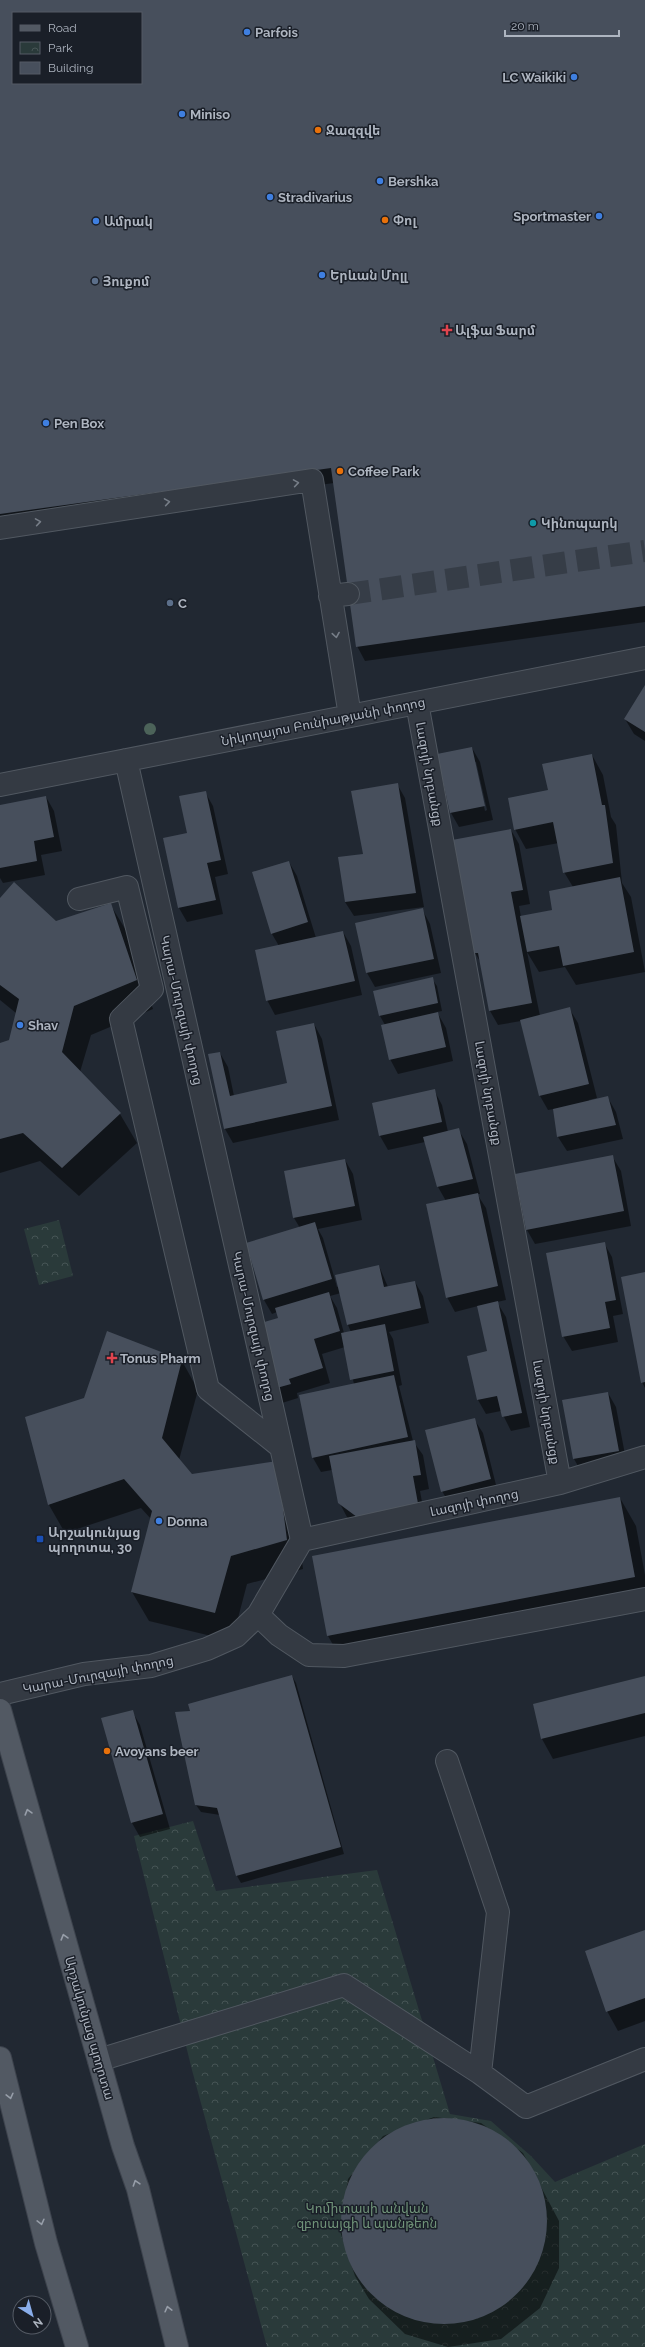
<svg xmlns="http://www.w3.org/2000/svg" width="645" height="2347" font-family="Raleway,'Noto Sans Armenian',sans-serif">
<style>
.park{fill:url(#park-crowns)}
.shadow{fill:#0007;fill-rule:evenodd}
.building{fill:#474f5c;fill-rule:evenodd}
.lines{fill:none;stroke-linecap:round;stroke-linejoin:round}
.minor-tunnel{stroke:#363d47;stroke-width:22;stroke-dasharray:22 11;stroke-linecap:butt}
.minor-casing{stroke:#515861;stroke-width:24}
.major-casing{stroke:#3d434d;stroke-width:24}
.minor{stroke:#343a43;stroke-width:22}
.major{stroke:#525963;stroke-width:22}
.tree{fill:#4c6359}
.oneway{stroke:#777e88}
.oneway2{stroke:#979ea9}
.shop-dot{fill:#3f7fe0;stroke:#1a1f28;stroke-width:1.5}
.food-dot{fill:#e8710a;stroke:#1a1f28;stroke-width:1.5}
.service-dot{fill:#5c6f8a;stroke:#1a1f28;stroke-width:1.5}
.health-dot{fill:#e0444e;stroke:#1a1f28;stroke-width:1.5}
.culture-dot{fill:#0f9aa8;stroke:#1a1f28;stroke-width:1.5}
.transit-dot{fill:#1a4fb4;stroke:#1a1f28;stroke-width:1.5}
.labels{text-anchor:middle;stroke-width:3;stroke-linejoin:round;paint-order:stroke}
.poi-label{font-size:13px;font-weight:bold;fill:#aeb5c0;stroke:#1a1f28;text-anchor:start}
.street-label{font-size:13px;fill:#aeb5c0;stroke:#1a1f28}
.park-label{font-size:13px;fill:#709379;stroke:#1a1f28}
</style>
<defs>
<pattern id="park-crowns" width="20" height="18" patternUnits="userSpaceOnUse"><rect width="20" height="18" fill="#2a3a3a"/><path d="M2 6a3 3 0 1 1 6 0M12 15a3 3 0 1 1 6 0" fill="none" stroke="#465455"/></pattern>
</defs>
<rect width="100%" height="100%" fill="#212832"/>
<path class="park" d="M59 1220 73 1276 39 1285 24 1229Z
M193 1821 216 1891 377 1870 450 2114 491 2121 531 2156 555 2182 645 2144V2347H267L192 2070 134 1836Z"/>
<path class="shadow" d="M0 0H645V622L365 661 357 646 334 483 0 529ZM13 13H141V83H13Z
M645 687V741L634 734 625 719Z
M472 748 480 762 493 820 459 827 451 813 438 755ZM474 762H476L487 810 485 811Z
M592 755 603 775 611 817 616 825 622 883 631 897 645 972 576 985 565 967 539 972 527 952 540 1016 569 1008 578 1023 597 1098 589 1100V1102L608 1098 616 1112 623 1139 567 1151 558 1137 554 1109 548 1110 540 1096 521 1021 498 1025 490 1011 481 963 475 953 511 830 519 844 530 904 519 906 521 917 554 910 573 887 564 872 559 843 526 849 515 829 549 791Z
M397 784 405 798 424 907 354 916 345 902Z
M205 792 213 806 228 874 215 877 223 914 187 922 179 908 188 834Z
M46 797 54 811 62 851 41 855 45 875 3 883 0 878V806Z
M289 862 297 876 316 938 343 932 351 946 362 995 275 1015 267 1000 279 946 272 934Z
M0 900 56 922 110 904 127 932 153 1009 91 1035 80 1072 120 1114 137 1143 79 1196 40 1161 0 1173V1044L10 1040 16 1013 0 1000Z
M422 909 430 924 441 973 375 987 367 973Z
M432 979 437 986 442 1011 437 1012 446 1028 453 1061 398 1074 390 1059 385 1025 380 1016 375 991Z
M314 1024 322 1039 339 1120 233 1143 225 1129 209 1055 220 1053 228 1067 234 1096 288 1084Z
M434 1090 442 1105 448 1132 458 1129 467 1144 480 1194H477L486 1208 506 1300 497 1302 506 1317 530 1427 511 1431 501 1411 486 1414 478 1400 468 1356 488 1352 478 1306 455 1312 447 1297 446 1201 438 1187 425 1142 388 1150 380 1136Z
M612 1156 621 1171 631 1226 535 1244 527 1230 516 1175Z
M345 1160 353 1174 362 1220 318 1229 323 1238 337 1287 379 1266 388 1287 415 1282 423 1296 429 1323 389 1332 393 1339 402 1385 399 1386 413 1441 423 1455 429 1489 420 1491 426 1524 370 1534 347 1517 339 1502 332 1470 321 1472 313 1458 354 1384 345 1347 322 1354 330 1383 297 1393 298 1398 282 1403 274 1389 279 1318 277 1312 272 1314 264 1300 300 1228 294 1218ZM341 1293 348 1325 351 1332 344 1333 337 1308 330 1296Z
M604 1243 612 1257 623 1314 613 1316 618 1342 572 1351 563 1336Z
M645 1273V1388L642 1382Z
M182 1361 198 1390 179 1460 192 1475 293 1491 303 1569 247 1584 232 1641 149 1621 132 1592 151 1519 141 1508 65 1533 49 1505 85 1399Z
M608 1393 616 1407 627 1465 582 1473 574 1459 563 1401Z
M474 1419 483 1433 498 1493 450 1505 442 1491Z
M620 1498 636 1526 645 1575V1606L344 1664 328 1636Z
M292 1676 296 1683 344 1854 241 1883 237 1876 220 1815 201 1812 196 1805 191 1712Z
M645 1677V1736L553 1759 542 1739 534 1705Z
M132 1711 140 1725 170 1829 140 1837 132 1823 102 1719Z
M645 1931V2021L618 2031 607 2011Z
M434 2117 481 2123 523 2153 559 2221V2268L540 2308 501 2339 448 2347 405 2334 369 2299 355 2276 340 2231 348 2179 383 2136Z"/>
<path class="building" d="M0 0H645V606L356 647 331 468 0 514ZM13 13H141V83H13Z
M645 685V732L624 719Z
M472 747 485 806 450 813 437 754Z
M592 754 602 805H605L613 863 563 873 553 822 514 830 508 798 548 790 542 764Z
M398 783 416 893 345 902 338 857 363 854 351 791Z
M206 791 221 860 207 863 216 900 178 908 163 838 187 833 179 796Z
M46 796 54 837 34 841 37 861 0 868V805Z
M511 829 523 890 511 892 532 1003 489 1011 478 953H474L452 840Z
M289 861 308 922 271 934 252 872Z
M620 877 634 952 563 966 559 946 527 952 520 916 552 910 549 891Z
M14 882 56 921 111 903 137 980 74 1006 62 1052 121 1113 62 1168 23 1133 0 1139V1043L9 1040 19 999 0 985V898Z
M423 908 434 959 366 973 355 923Z
M343 931 355 981 266 1001 255 950Z
M433 977 438 1003 379 1016 373 991Z
M570 1007 589 1084 539 1096 520 1020Z
M438 1012 446 1047 389 1060 381 1025Z
M314 1023 332 1106 224 1129 208 1054 220 1052 230 1096 287 1083 276 1031Z
M435 1089 442 1122 379 1136 372 1103Z
M608 1096 616 1125 557 1137 553 1109Z
M459 1128 473 1179 437 1187 423 1137Z
M613 1155 624 1211 526 1230 515 1174Z
M345 1159 355 1206 293 1218 284 1171Z
M478 1193 498 1286 446 1298 426 1204Z
M315 1222 332 1279 263 1300 246 1243Z
M605 1242 616 1300 605 1302 610 1328 562 1337 546 1253Z
M379 1265 384 1287 415 1281 421 1308 347 1325 335 1275Z
M645 1272V1382L641 1383 621 1277Z
M329 1292 340 1331 314 1339 323 1368 289 1379 291 1384 273 1389 254 1325 278 1318 275 1308Z
M498 1301 522 1413 502 1417 497 1396 477 1400 467 1356 487 1351 477 1306Z
M385 1324 394 1371 350 1380 341 1333Z
M107 1331 182 1360 162 1438 192 1474 277 1461 287 1540 231 1556 215 1613 131 1592 152 1511 124 1479 48 1505 25 1417 84 1398Z
M394 1375 408 1437 312 1458 299 1395Z
M608 1392 619 1451 573 1459 562 1400Z
M475 1418 491 1479 441 1492 425 1430Z
M415 1440 421 1475 413 1476 419 1509 361 1520 338 1503 329 1456Z
M620 1497 635 1577 327 1636 312 1556Z
M292 1675 341 1847 236 1876 217 1808 195 1805 175 1712 190 1711 188 1704Z
M645 1676V1713L541 1739 533 1704Z
M133 1710 163 1814 131 1823 101 1718Z
M645 1930V1998L606 2012 585 1951Z
M341 2221a103 103 0 1 1 206 0a103 103 0 1 1-206 0Z"/>
<g class="lines">
<path class="minor-tunnel" d="M348 594 645 551"/>
<g class="minor-casing">
<path id="minor" d="M0 528 312 480 350 716
M330 596 348 594
M417 703 560 1483
M0 785 645 658
M79 899 127 887 152 989 121 1019 208 1389 281 1447
M302 1540 560 1483 645 1457
M258 1615 279 1635 309 1655 344 1656 645 1599
M0 1694 84 1674 151 1666 207 1649 236 1636 258 1615 302 1540 126 760
M447 1761 498 1912 480 2073
M99 2060 344 1985 480 2073 526 2107 645 2059"/>
</g>
<g class="major-casing">
<path id="major" d="M0 1710 123 2146 138 2189 177 2347
M0 2058 46 2243 77 2347"/>
</g>
<use href="#minor" class="minor"/>
<use href="#major" class="major"/>
</g>
<circle class="tree" cx="150" cy="729" r="6"/>
<defs><path id="oneway-chevron" d="M-2-3.5L2.5 0L-2 3.5" fill="none" stroke-width="1.6" stroke-linecap="round" stroke-linejoin="round"/></defs>
<g class="oneway">
<use href="#oneway-chevron" transform="translate(296 483) rotate(-9)"/>
<use href="#oneway-chevron" transform="translate(167 502) rotate(-9)"/>
<use href="#oneway-chevron" transform="translate(38 522) rotate(-9)"/>
<use href="#oneway-chevron" transform="translate(336 635) rotate(81)"/>
</g>
<g class="oneway2">
<use href="#oneway-chevron" transform="translate(28 1812) rotate(-106)"/>
<use href="#oneway-chevron" transform="translate(64 1937) rotate(-106)"/>
<use href="#oneway-chevron" transform="translate(10 2096) rotate(76)"/>
<use href="#oneway-chevron" transform="translate(136 2183) rotate(-108)"/>
<use href="#oneway-chevron" transform="translate(41 2222) rotate(76)"/>
<use href="#oneway-chevron" transform="translate(168 2309) rotate(-104)"/>
</g>
<g class="shop-dot">
<circle cx="247" cy="32" r="4"/>
<circle cx="574" cy="77" r="4"/>
<circle cx="182" cy="114" r="4"/>
<circle cx="380" cy="181" r="4"/>
<circle cx="270" cy="197" r="4"/>
<circle cx="599" cy="216" r="4"/>
<circle cx="96" cy="221" r="4"/>
<circle cx="322" cy="275" r="4"/>
<circle cx="46" cy="423" r="4"/>
<circle cx="20" cy="1025" r="4"/>
<circle cx="159" cy="1521" r="4"/>
</g>
<g class="food-dot">
<circle cx="318" cy="130" r="4"/>
<circle cx="385" cy="220" r="4"/>
<circle cx="340" cy="471" r="4"/>
<circle cx="107" cy="1751" r="4"/>
</g>
<g class="service-dot">
<circle cx="95" cy="281" r="4"/>
<circle cx="170" cy="603" r="4"/>
</g>
<g class="health-dot">
<path d="M445 324h4v4h4v4h-4v4h-4v-4h-4v-4h4z"/>
<path d="M110 1352h4v4h4v4h-4v4h-4v-4h-4v-4h4z"/>
</g>
<circle class="culture-dot" cx="533" cy="523" r="4"/>
<rect class="transit-dot" x="36" y="1535" width="8" height="8" rx="2"/>
<g class="labels">
<g class="poi-label">
<text x="255" y="37">Parfois</text>
<text x="566" y="82" text-anchor="end">LC Waikiki</text>
<text x="190" y="119">Miniso</text>
<text x="326" y="135">Ջազզվե</text>
<text x="388" y="186">Bershka</text>
<text x="278" y="202">Stradivarius</text>
<text x="591" y="221" text-anchor="end">Sportmaster</text>
<text x="393" y="225">Փոլ</text>
<text x="104" y="226">Ամրակ</text>
<text x="330" y="280">Երևան Մոլլ</text>
<text x="103" y="286">Յուքոմ</text>
<text x="455" y="335">Ալֆա Ֆարմ</text>
<text x="54" y="428">Pen Box</text>
<text x="348" y="476">Coffee Park</text>
<text x="541" y="528">Կինոպարկ</text>
<text x="178" y="608">C</text>
<text x="28" y="1030">Shav</text>
<text x="120" y="1363">Tonus Pharm</text>
<text x="167" y="1526">Donna</text>
<text x="48" y="1537">Արշակունյաց<tspan x="48" dy="15">պողոտա, 30</tspan></text>
<text x="115" y="1756">Avoyans beer</text>
</g>
<g class="street-label">
<text transform="translate(323 721) rotate(-11)" y="5">Նիկողայոս Բունիաթյանի փողոց</text>
<text transform="translate(430 774) rotate(80)" y="5">Լազոյի նրբանցք</text>
<text transform="translate(182 1010) rotate(77)" y="5">Կարա-Մուրզայի փողոց</text>
<text transform="translate(489 1093) rotate(80)" y="5">Լազոյի նրբանցք</text>
<text transform="translate(254 1326) rotate(77)" y="5">Կարա-Մուրզայի փողոց</text>
<text transform="translate(547 1412) rotate(80)" y="5">Լազոյի նրբանցք</text>
<text transform="translate(474 1502) rotate(-12)" y="5">Լազոյի փողոց</text>
<text transform="translate(98 1674) rotate(-11)" y="5">Կարա-Մուրզայի փողոց</text>
<text transform="translate(90 2028) rotate(74)" y="5">Արշակունյաց պողոտա</text>
</g>
<g class="park-label">
<text x="367" y="2213">Կոմիտասի անվան<tspan x="367" dy="15">զբոսայգի և պանթեոն</tspan></text>
</g>
</g>
<rect x="12" y="12" width="130" height="72" fill="#1a1f28" stroke="#555b65"/>
<rect x="20" y="25" width="20" height="6" fill="#525963" stroke="#555b65"/>
<text x="48" y="32" font-size="12" fill="#aeb5c0">Road</text>
<rect x="20" y="42" width="20" height="12" fill="url(#park-crowns)" stroke="#555b65"/>
<text x="48" y="52" font-size="12" fill="#aeb5c0">Park</text>
<rect x="20" y="62" width="20" height="12" fill="#474f5c" stroke="#555b65"/>
<text x="48" y="72" font-size="12" fill="#aeb5c0">Building</text>
<g transform="translate(32 2315) rotate(143)"><circle r="19" fill="#1a1f28" stroke="#555b65"/>
<path d="M0-3L7 15L0 10L-7 15Z" fill="#89adea"/>
<text y="-6" font-size="11" font-weight="bold" text-anchor="middle" fill="#aeb5c0">N</text>
</g>
<path d="M505 30v6h114v-6" fill="none" stroke="#aeb5c0" stroke-width="2"/>
<text x="511" y="30" font-size="12" fill="#aeb5c0" stroke="#1a1f28" stroke-width="3" paint-order="stroke">20 m</text>
</svg>
